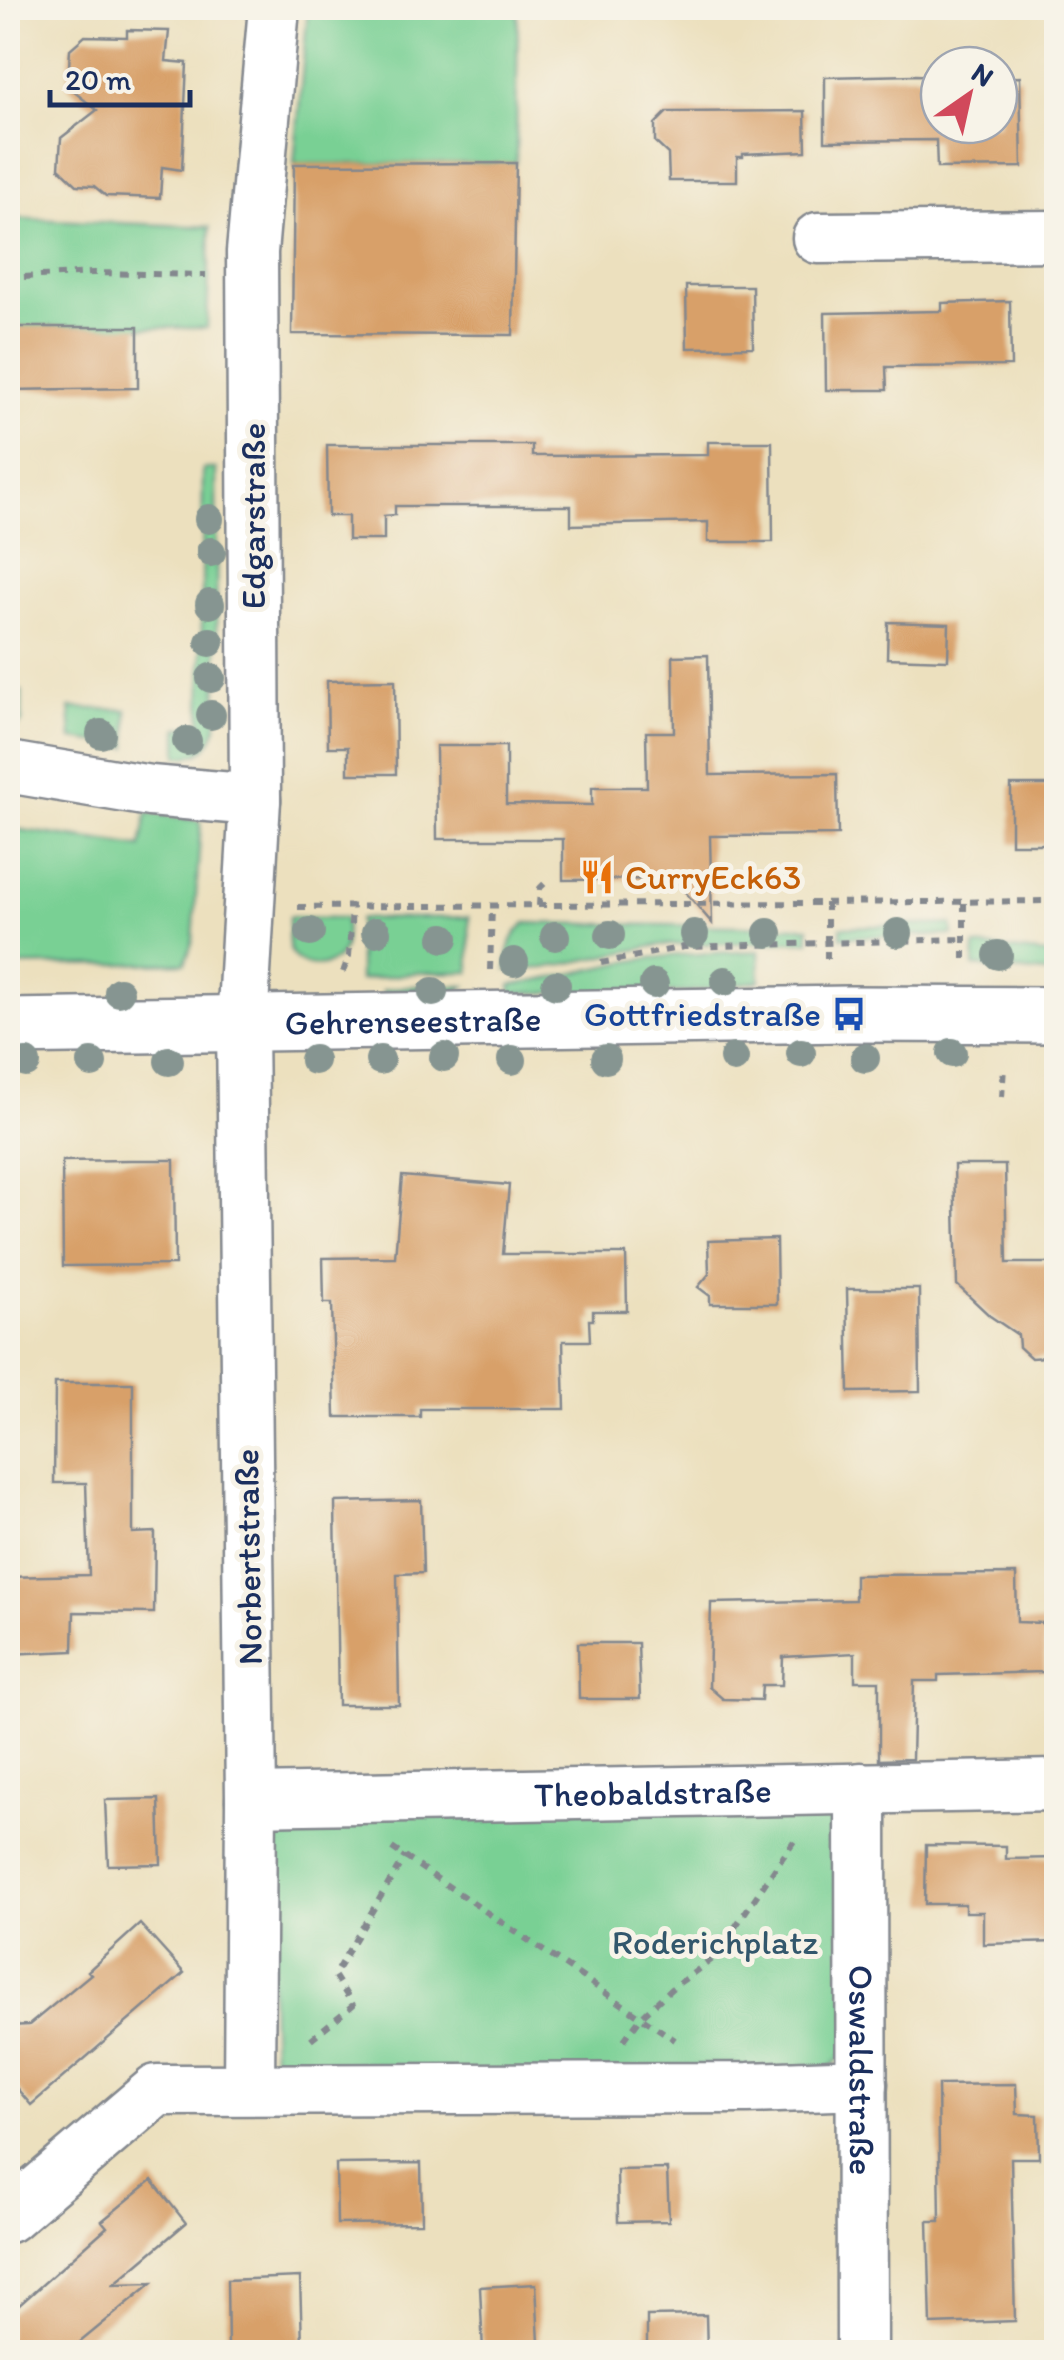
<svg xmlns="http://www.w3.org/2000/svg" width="1064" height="2360" font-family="Itim,sans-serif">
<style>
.green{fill:#79d094;stroke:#4a8079;stroke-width:2.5}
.building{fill:#d8a069}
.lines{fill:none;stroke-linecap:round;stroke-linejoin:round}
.street-casing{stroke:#84888e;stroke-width:55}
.secondary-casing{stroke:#84888e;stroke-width:60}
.path{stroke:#84888e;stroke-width:6;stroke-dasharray:8 8;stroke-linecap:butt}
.street{stroke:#fff;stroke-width:50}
.secondary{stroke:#fff;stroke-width:55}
.tree{fill:#869591}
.labels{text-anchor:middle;stroke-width:10;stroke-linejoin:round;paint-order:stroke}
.street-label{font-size:35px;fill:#1b2f5e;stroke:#f7f3e8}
.food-label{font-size:35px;fill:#c56008;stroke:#f7f3e8;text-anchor:start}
.transit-label{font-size:35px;fill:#164399;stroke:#f7f3e8;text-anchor:end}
.park-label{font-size:35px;fill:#32576c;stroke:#f7f3e8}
</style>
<rect width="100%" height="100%" fill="#f7f3e8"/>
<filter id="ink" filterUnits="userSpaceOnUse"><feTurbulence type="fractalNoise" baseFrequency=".01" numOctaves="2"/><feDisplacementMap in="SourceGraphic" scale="20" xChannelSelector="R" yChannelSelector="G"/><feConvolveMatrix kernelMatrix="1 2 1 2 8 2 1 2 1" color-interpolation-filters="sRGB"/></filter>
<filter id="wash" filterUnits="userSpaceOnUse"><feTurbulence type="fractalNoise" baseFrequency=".0048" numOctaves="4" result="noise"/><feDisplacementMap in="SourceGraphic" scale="40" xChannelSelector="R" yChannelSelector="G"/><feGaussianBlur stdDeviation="2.25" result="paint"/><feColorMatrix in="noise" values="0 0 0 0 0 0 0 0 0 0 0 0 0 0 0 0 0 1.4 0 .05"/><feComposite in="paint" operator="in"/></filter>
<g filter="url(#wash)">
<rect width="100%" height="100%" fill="#ece0be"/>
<path class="green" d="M308 8H518L516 163 294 164Z
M8 218 210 227 207 328 8 327Z
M203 469H216L217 727C210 747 200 758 178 756V728L201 727Z
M8 689 22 691V722L14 731 8 730Z
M70 708 127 710 128 747 72 739Z
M147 813 201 821 193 940 185 963 8 966V828L141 847Z
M289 917 345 918C345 928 347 941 343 950 334 971 299 971 290 950 287 941 289 927 289 917Z
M469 917 470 972 415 973 359 980V919Z
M526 923 809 927V941L660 945 545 968 507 970C508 949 510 936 526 923Z
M952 924 953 935 841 937V927Z
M975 946 1056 955V974L974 966Z
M759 951 760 981 686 992 512 993 511 985C551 980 588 969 626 962 670 954 714 953 759 951Z
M409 986H465L451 995 383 996V990Z
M849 1806 850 2047 824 2075 273 2073 267 1810Z"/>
<g id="blocks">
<path class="building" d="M127 30 169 31 166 61 187 63 182 170 162 167 160 198 106 196 94 186 77 185 59 168 61 138 97 110 68 87 70 49 85 36 127 37Z
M915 75 939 76V125H999V78L1020 77 1022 167 937 168 936 140 825 141V77Z
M805 111 806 151 743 154V157H737V181H669L668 154 655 142V124L667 112Z
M516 163 513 335 292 334 294 164Z
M686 286H752L753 347 687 348Z
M1010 301 1011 366 886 367 887 390H826L825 313 942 311V303Z
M8 327H138V388L8 390Z
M708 442H772L773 542H708V522L571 525V506H395V515L384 516V540H348V516H328L327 445H532V456L708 455Z
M888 622 949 624 948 660 887 658Z
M708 655 710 775 837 774 838 835 710 836 712 923 674 879 563 880V839H437L436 746H506V804L592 805V787H647L646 732H674L673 656Z
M395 680 396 774H348V747H328L327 681Z
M1011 785H1056V844H1011Z
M129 1160H174L175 1265 63 1266 62 1161Z
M954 1165H1005L1007 1263H1056V1347L1045 1357 1031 1358 1019 1347 1018 1335 990 1316 957 1285Z
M402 1176 509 1185 503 1254H626L627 1311H593V1320H589L590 1341H563L565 1409H420V1417H335L332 1303H324L323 1258 395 1257Z
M776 1239 777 1304H710V1296L698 1287 709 1274 708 1241Z
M847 1289H919L920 1391 849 1392Z
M55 1383H133V1533L155 1532 154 1613 74 1612 73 1651 8 1654V1577L89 1575 86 1483H54Z
M421 1500 423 1573 397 1574 399 1705H338L335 1502Z
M1016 1574 1017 1622 1043 1623 1045 1672 938 1675V1681H914L912 1759 879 1760V1681H855V1653L783 1657 782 1685H762L761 1700 723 1699 709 1687 711 1603 855 1600V1575Z
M578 1643H638L640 1699H579Z
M159 1799 161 1864 108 1865 105 1800Z
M926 1845 1006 1846V1859L1056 1858V1942L983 1944V1912H965V1904H925Z
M140 1924 184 1973 31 2105 8 2078V2026L29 2025 91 1974 88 1971Z
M1016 2084 1017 2114 1038 2115 1039 2158H1011L1015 2321 931 2324 928 2221H940L938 2085Z
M421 2163 422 2223 337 2224 336 2164Z
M667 2169 669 2221 618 2222 617 2170Z
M152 2180 186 2223 114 2284 152 2283 68 2352H8V2315L107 2227 102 2221Z
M300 2277 302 2346 228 2347 227 2280Z
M536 2284 539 2343 536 2344V2352H483L480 2287Z
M706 2315 707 2352H647V2316Z"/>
</g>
</g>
<g filter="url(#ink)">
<use href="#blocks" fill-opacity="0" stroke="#84888e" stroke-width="2.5"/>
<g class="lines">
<g class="street-casing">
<g id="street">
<path d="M818 238 1056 236"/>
<path d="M8 767 150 791 255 800"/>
<path id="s1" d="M861 1788 862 2352"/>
<path id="s2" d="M251 1800 1056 1785"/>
<path d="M249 2089 251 1800 242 1025 255 800 252 252 274 8"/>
<path d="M8 2217 157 2090 748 2088 862 2084"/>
</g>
</g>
<g class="secondary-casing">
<g id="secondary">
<path id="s3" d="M8 1027 849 1014 1056 1015"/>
</g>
</g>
<path class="path" d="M8 278 92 273 206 275
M827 903V962
M539 906 540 888 548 880
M298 907 1056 901
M964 959V902
M601 963 684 947 964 939
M490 970 492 906
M343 972 349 956 352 907
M1002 1097 1004 1067
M392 1848 675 2040
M311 2039 353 2005 334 1975 405 1856
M624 2040 641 2017 671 1989 714 1958 796 1838"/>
<use href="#street" class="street"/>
<use href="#secondary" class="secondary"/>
</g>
<g class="tree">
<circle cx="209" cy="519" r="15"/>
<circle cx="211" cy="552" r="15"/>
<circle cx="210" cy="604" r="15"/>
<circle cx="210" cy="642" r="15"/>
<circle cx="211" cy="678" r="15"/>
<circle cx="211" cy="715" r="15"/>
<circle cx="101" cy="734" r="15"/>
<circle cx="187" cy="741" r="15"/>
<circle cx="310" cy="932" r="15"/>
<circle cx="376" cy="932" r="15"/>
<circle cx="768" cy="933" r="15"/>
<circle cx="898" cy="933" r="15"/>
<circle cx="694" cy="934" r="15"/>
<circle cx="610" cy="935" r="15"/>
<circle cx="555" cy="936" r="15"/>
<circle cx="444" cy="938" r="15"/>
<circle cx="998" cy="955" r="15"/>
<circle cx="514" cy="962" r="15"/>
<circle cx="725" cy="981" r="15"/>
<circle cx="654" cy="984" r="15"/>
<circle cx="556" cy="985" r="15"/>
<circle cx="119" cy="992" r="15"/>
<circle cx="433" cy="992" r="15"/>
<circle cx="801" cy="1053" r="15"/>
<circle cx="952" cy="1053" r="15"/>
<circle cx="444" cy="1057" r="15"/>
<circle cx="734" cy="1058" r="15"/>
<circle cx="865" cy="1058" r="15"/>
<circle cx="606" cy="1059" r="15"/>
<circle cx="314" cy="1060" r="15"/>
<circle cx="380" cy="1060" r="15"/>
<circle cx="512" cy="1060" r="15"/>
<circle cx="169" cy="1061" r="15"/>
<circle cx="26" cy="1063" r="15"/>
<circle cx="92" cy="1063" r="15"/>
</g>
</g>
<defs>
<g id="restaurant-bare" transform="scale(2.7)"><path d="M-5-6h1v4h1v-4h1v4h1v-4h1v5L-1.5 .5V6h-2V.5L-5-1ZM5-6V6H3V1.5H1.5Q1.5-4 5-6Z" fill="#e8710a" stroke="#f7f3e8" stroke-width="2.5" paint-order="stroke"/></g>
<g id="bus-bare" transform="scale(2.7)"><path d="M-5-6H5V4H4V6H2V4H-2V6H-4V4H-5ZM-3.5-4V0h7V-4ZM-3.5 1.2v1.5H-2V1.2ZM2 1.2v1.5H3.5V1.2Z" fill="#1a4fb4" stroke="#f7f3e8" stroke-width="2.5" paint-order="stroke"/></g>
</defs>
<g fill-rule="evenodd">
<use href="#restaurant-bare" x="597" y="877"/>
<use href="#bus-bare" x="849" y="1014"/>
</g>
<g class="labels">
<g class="street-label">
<text transform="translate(253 516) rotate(-90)" y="12">Edgarstraße</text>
<text dy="12" stroke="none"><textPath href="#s3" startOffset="405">Gehrenseestraße</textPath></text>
<text transform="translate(248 1557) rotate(-91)" y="12">Norbertstraße</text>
<text dy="12" stroke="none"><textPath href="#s2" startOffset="402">Theobaldstraße</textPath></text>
<text dy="12" stroke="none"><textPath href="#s1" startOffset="282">Oswaldstraße</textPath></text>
</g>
<g class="food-label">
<text x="625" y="889">CurryEck63</text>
</g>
<g class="transit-label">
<text x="821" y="1026">Gottfriedstraße</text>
</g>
<g class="park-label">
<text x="715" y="1954">Roderichplatz</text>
</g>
</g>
<rect width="1064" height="2360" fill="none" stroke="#f7f3e8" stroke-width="40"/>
<g transform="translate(969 95) rotate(34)"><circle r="48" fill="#f7f3e8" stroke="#9fa5b1" stroke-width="2.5"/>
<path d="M0-8L18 38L0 25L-18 38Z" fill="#d1495b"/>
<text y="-15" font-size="28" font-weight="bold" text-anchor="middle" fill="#1b2f5e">N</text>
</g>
<path d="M50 90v15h140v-15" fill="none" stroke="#1b2f5e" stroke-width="5"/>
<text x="65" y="90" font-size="30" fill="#1b2f5e" stroke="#f7f3e8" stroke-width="8" paint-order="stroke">20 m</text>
</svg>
